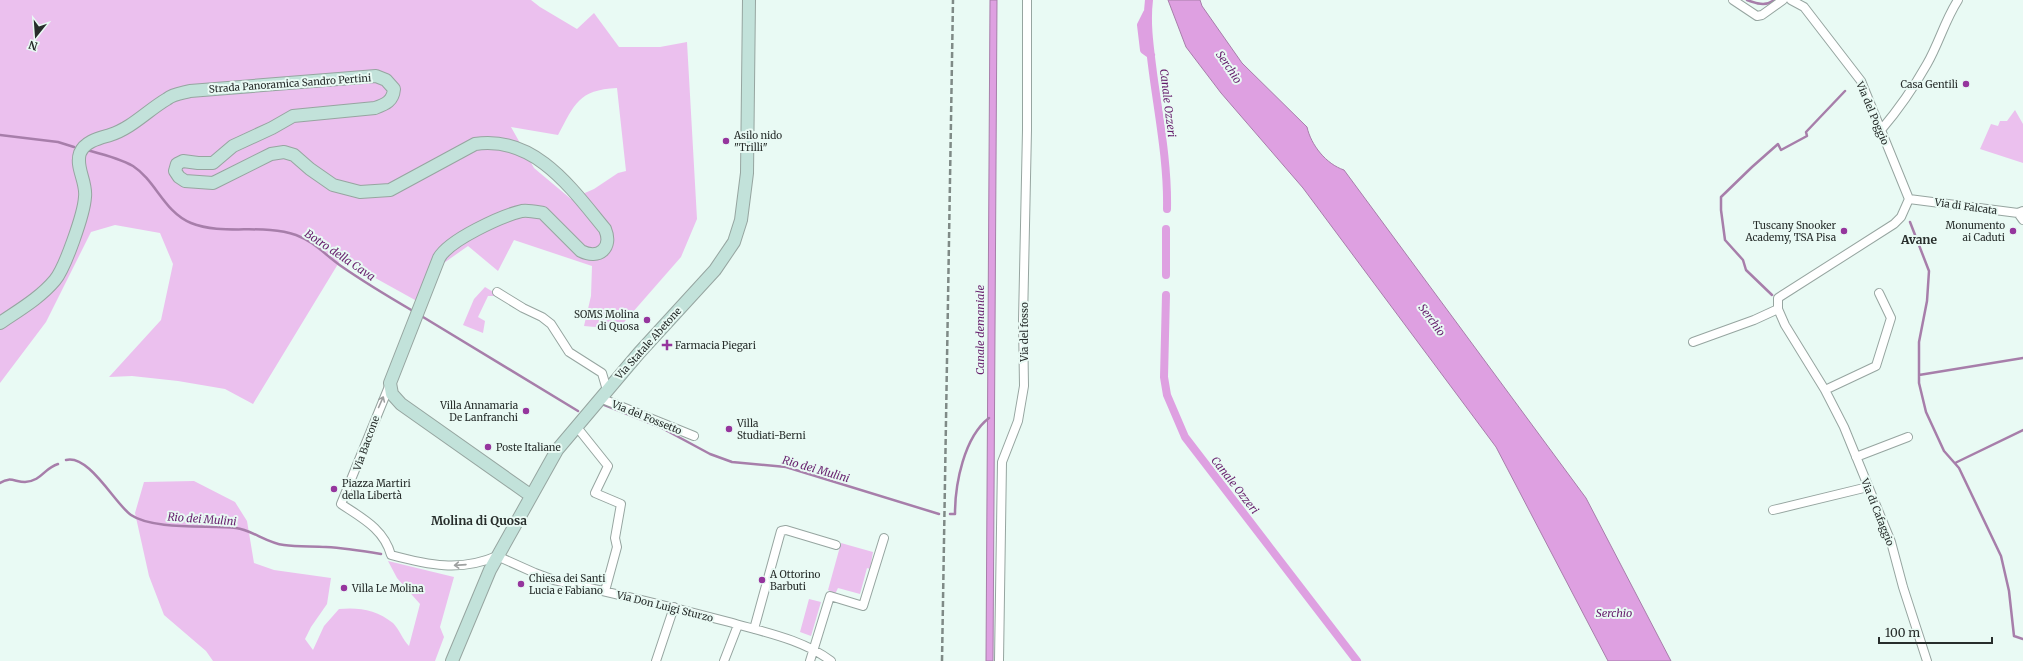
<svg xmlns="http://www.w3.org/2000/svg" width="2023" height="661" font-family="Merriweather,serif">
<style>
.green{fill:#ebc0ee;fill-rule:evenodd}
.water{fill:#dea0e1;stroke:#a77eaa}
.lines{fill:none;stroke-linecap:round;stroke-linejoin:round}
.stream{stroke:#a77eaa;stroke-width:2.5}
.canal{stroke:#dea0e1;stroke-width:8}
.street-casing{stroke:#96a5a0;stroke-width:10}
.secondary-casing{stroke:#96a5a0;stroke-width:14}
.street{stroke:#fff;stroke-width:8}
.secondary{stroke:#c2e2da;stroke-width:12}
.rail{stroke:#7f8a86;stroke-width:2.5;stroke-dasharray:6 3;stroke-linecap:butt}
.oneway{stroke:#9ea0a0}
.poi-dot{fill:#95359d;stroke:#e9faf4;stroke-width:1.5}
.labels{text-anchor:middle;stroke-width:4;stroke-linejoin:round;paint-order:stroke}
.street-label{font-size:10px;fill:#272d2b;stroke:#e9faf4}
.poi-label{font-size:10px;fill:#272d2b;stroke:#e9faf4;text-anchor:start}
.water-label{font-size:11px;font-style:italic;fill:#661e6c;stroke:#e9faf4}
.quarter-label{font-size:12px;font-weight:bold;fill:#272d2b;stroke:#e9faf4}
</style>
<rect width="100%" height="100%" fill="#e9faf4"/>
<path class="green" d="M0 0H531L540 7 577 29 594 13 619 47H660L687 42 697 219 681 257 618 329 584 326 591 296 592 266 514 240 498 271 468 246 441 265 424 305 341 259 253 404 225 389 178 381 132 376 109 377 161 320 173 264 160 233 115 225 91 232 46 322 0 383ZM617 88 626 171 618 173 594 189 571 199 534 168 511 127 558 135C575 104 578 90 617 88Z
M2015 110 2023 124V163L1980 149 1991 124 1998 126 2000 121H2007Z
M485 287 500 296H488L478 317 485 321 483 333 463 325 474 299Z
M194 481 235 502 247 521 254 563 274 570 331 578 327 604 311 627 305 639 313 650 324 626 339 609C359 607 377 610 393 623 399 629 403 640 409 646L420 604 397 578 388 561 454 577 440 627 444 637 435 661H213L206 651 164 615 149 576 135 513 144 482Z
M841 543 873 552 870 569 867 568 860 594 838 588 835 594 828 590Z
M809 599 821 602 811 636 800 632Z"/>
<path class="water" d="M990 0H997L993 661H986Z
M1168 0H1200L1202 6 1242 63 1307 127C1311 145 1326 164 1344 170L1586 498 1671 661H1608L1496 447 1303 188 1221 93 1186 47Z"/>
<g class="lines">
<path class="stream" d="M1747 0C1755 3 1766 7 1774 0
M0 135 58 142 74 147
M87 150C102 154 119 158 133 166 156 181 164 212 191 223 223 236 262 223 296 235 315 242 325 255 341 266 364 282 389 297 413 311
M1910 222 1929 271 1927 301 1919 342V383L1926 412 1944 451 1959 468 2001 556 2009 591 2014 636 2023 639
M1772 295 1746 270 1743 260 1725 240 1721 210V197L1752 167 1778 144 1781 150 1807 136 1806 132 1845 91
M423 317 578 411
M1919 375 2023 358
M602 404 660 427 710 454 732 462 786 467 939 514
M66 460C89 454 115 504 131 515 153 530 208 525 236 528 252 530 267 543 284 545 298 547 312 546 326 547 345 548 363 551 381 554
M1955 463 2023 430
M0 483C10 476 15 482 25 482 42 481 44 468 58 464
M950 514H955C955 484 964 437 989 418"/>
<path class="canal" d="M1149 0C1146 24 1150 49 1153 73 1159 118 1168 164 1167 209
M1147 13 1141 25 1144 50 1151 55
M1166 275V229
M1166 295 1164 377 1167 395 1185 437 1357 661"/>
<g class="street-casing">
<path id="street" d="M1733 0 1757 16 1762 15 1783 0
M1791 0 1804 7 1861 81 1909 199
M1881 130C1898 110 1914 87 1927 64 1939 43 1945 20 1958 0
M1909 199 1901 217 1894 224 1778 298V309L1785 325 1825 390 1844 427 1891 542 1903 587 1927 661
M1909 199 2018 213 2023 211
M2018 213 2023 220
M497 292 523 308 542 317 551 324 569 352 602 373 607 390
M1693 342 1754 320 1778 309
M390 384 341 504C362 518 384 529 391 555 428 565 461 572 497 556L535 573 554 580C613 593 671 607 729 622 763 632 802 639 831 661
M1825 390 1876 366 1891 318 1879 293
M600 398 694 436
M576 426 608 466 595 493 621 504 615 538 617 547 605 591
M1856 457 1908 437
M1773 510 1868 487
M754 629 781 531 786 530 836 545
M656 661 674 607
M724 661 738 625
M810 661 830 596 863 606 884 538
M999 661 1002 462 1018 421 1024 386 1023 321 1027 130V0"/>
</g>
<g class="secondary-casing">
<path id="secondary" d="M0 323C19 310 40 298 55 280 65 268 84 214 85 197 87 182 75 167 80 153 85 141 100 138 110 135 132 128 148 110 167 99 173 94 183 93 190 91L376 76 386 80 394 89C393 101 386 104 375 108L293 116 272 128 233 146 213 163H198L183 161 177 164 175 171 179 177 185 181 213 183 271 154 284 152 294 155 310 169 333 185 360 192 390 190 475 144C535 135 572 189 605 229 613 248 599 260 581 251L543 213C537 212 528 210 522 211 501 216 449 240 439 258L390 383 392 394 401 404 530 495
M452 661 490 570 557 450 639 353 715 270 734 242 741 220 747 173 749 0"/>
</g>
<use href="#street" class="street"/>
<use href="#secondary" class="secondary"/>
<path class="rail" d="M942 661 953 0"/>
</g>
<defs><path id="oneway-shaft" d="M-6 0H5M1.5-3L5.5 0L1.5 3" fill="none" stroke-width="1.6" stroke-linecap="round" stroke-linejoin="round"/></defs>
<g class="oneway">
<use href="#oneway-shaft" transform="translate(381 402) rotate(-66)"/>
<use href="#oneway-shaft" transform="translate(460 565) rotate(176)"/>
</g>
<g class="poi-dot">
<circle cx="1966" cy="84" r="4"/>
<circle cx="726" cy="141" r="4"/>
<circle cx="1844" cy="231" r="4"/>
<circle cx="2013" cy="231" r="4"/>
<circle cx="647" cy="320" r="4"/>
<path d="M665 339h4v4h4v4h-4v4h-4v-4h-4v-4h4z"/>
<circle cx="526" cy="411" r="4"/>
<circle cx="729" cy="429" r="4"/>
<circle cx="488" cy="447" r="4"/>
<circle cx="334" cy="489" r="4"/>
<circle cx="762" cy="580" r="4"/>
<circle cx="521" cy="584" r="4"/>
<circle cx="344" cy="588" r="4"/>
</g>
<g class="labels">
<g class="street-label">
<text transform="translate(290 83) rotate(-4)" y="4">Strada Panoramica Sandro Pertini</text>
<text transform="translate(1873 113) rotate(67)" y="4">Via del Poggio</text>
<text transform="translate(1966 206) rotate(8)" y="4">Via di Falcata</text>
<text transform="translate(1024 332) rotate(-90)" y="4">Via del fosso</text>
<text transform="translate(648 343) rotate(-48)" y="4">Via Statale Abetone</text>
<text transform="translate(647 417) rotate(22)" y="4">Via del Fossetto</text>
<text transform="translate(366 443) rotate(-70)" y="4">Via Baccone</text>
<text transform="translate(1878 512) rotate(68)" y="4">Via di Cafaggio</text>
<text transform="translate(665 606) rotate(14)" y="4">Via Don Luigi Sturzo</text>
</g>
<g class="poi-label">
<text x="1958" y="88" text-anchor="end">Casa Gentili</text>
<text x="734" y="139">Asilo nido<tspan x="734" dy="12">"Trilli"</tspan></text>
<text x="1836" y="229" text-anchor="end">Tuscany Snooker<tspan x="1836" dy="12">Academy, TSA Pisa</tspan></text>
<text x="2005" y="229" text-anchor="end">Monumento<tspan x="2005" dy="12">ai Caduti</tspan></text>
<text x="639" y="318" text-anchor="end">SOMS Molina<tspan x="639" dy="12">di Quosa</tspan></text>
<text x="675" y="349">Farmacia Piegari</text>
<text x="518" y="409" text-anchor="end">Villa Annamaria<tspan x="518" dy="12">De Lanfranchi</tspan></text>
<text x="737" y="427">Villa<tspan x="737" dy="12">Studiati-Berni</tspan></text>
<text x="496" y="451">Poste Italiane</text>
<text x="342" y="487">Piazza Martiri<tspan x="342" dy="12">della Libertà</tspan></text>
<text x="770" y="578">A Ottorino<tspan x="770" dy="12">Barbuti</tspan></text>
<text x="529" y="582">Chiesa dei Santi<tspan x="529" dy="12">Lucia e Fabiano</tspan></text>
<text x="352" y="592">Villa Le Molina</text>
</g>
<g class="water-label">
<text transform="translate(1229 67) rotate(56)" y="4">Serchio</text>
<text transform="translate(1168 103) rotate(83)" y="4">Canale Ozzeri</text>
<text transform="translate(340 255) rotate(34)" y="4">Botro della Cava</text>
<text transform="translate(1432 320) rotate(54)" y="4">Serchio</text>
<text transform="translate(980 330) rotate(-90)" y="4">Canale demaniale</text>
<text transform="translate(816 469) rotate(16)" y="4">Rio dei Mulini</text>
<text transform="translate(1235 485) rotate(52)" y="4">Canale Ozzeri</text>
<text transform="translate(202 519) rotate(4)" y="4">Rio dei Mulini</text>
<text x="1614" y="617">Serchio</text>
</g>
<g class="quarter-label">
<text x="1919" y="244">Avane</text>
<text x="479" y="525">Molina di Quosa</text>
</g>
</g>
<g transform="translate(36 36) rotate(197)" stroke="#e9faf4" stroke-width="3" paint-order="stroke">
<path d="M0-3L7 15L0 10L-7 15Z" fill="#272d2b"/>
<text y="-6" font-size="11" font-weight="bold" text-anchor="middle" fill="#272d2b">N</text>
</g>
<path d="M1879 637v6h113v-6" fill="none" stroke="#272d2b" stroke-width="2"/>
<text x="1885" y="637" font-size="12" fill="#272d2b" stroke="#e9faf4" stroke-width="3" paint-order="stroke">100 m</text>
</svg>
